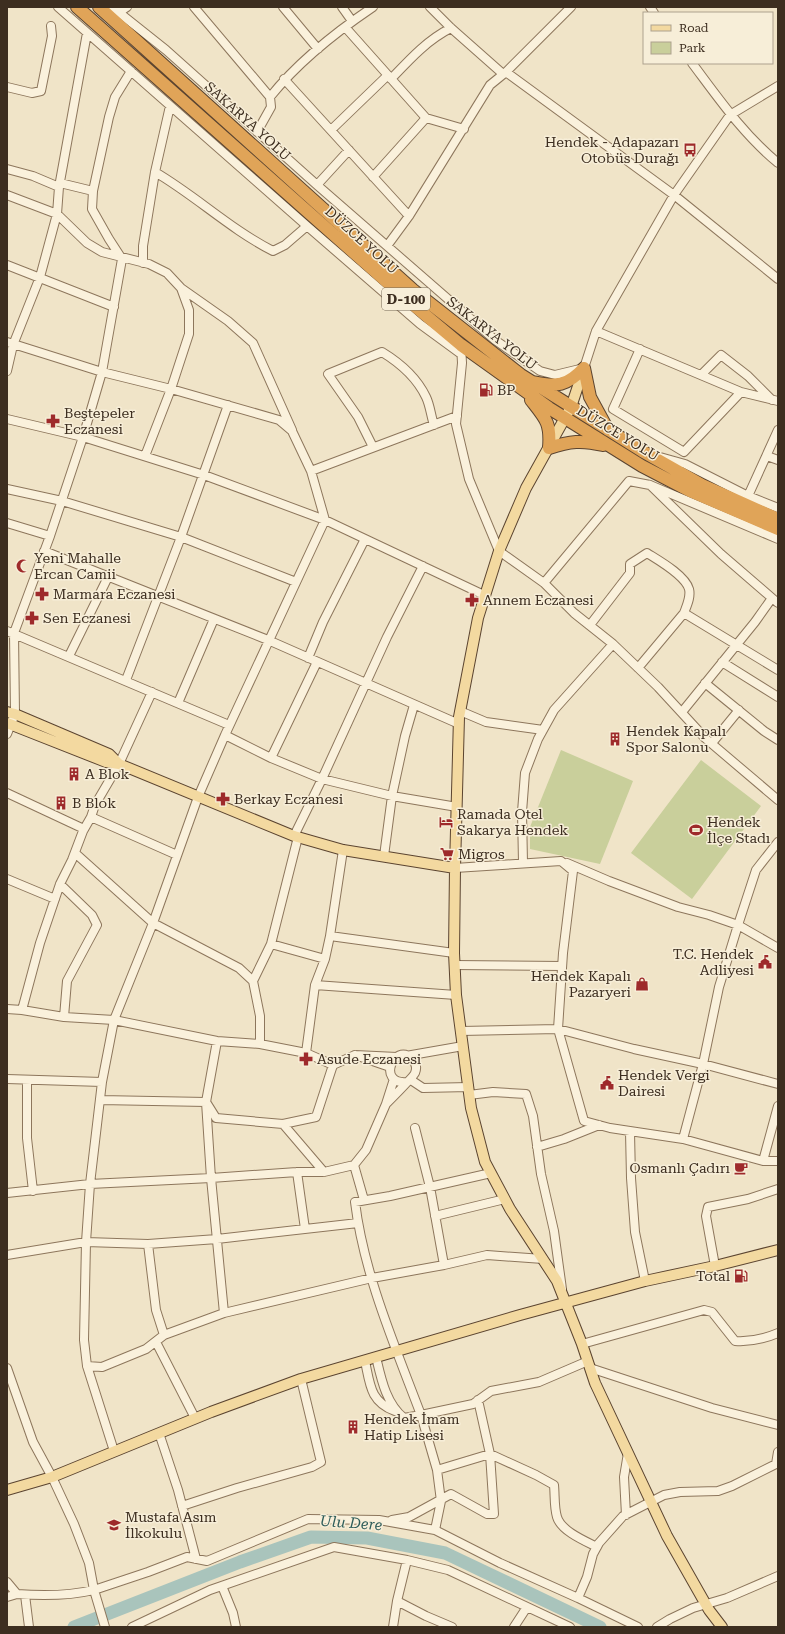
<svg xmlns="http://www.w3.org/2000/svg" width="785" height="1634" font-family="'Roboto Serif',serif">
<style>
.green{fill:#c9cf9b}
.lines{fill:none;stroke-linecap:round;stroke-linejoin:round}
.river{stroke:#a9c4bc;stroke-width:13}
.minor-casing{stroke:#8d765c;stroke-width:10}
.major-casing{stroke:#5b4430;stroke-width:12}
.highway-casing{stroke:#5b4430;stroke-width:14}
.minor{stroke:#faf1dc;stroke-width:8}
.major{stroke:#f3d9a0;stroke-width:10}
.highway{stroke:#e0a458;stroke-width:12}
.labels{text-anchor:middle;stroke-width:3;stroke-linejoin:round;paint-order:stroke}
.shield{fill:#f7eed8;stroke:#756857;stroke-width:1}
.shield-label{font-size:13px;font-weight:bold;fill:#3d2e20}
.street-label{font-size:14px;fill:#3d2e20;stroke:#f7eed8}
.poi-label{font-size:14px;fill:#3d2e20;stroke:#f7eed8;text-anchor:start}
.water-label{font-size:15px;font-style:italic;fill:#2f5d5a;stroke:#f7eed8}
</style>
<rect width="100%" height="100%" fill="#f0e4c8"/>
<path class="green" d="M561 750 633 781 600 864 530 849V827Z
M701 760 761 806 692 899 631 853Z"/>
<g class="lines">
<path class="river" d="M74 1627 240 1562 311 1537 367 1538 445 1553 600 1627"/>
<g class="minor-casing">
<path id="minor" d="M58 7 307 226 420 324 461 354
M112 7 166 50 317 185 495 340 540 371 555 375 584 368 596 331 674 195 730 115 778 86
M194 7 270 97 271 107 257 132
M283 7 318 49
M342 7 352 21
M430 7 451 28 503 74
M650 7 654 13
M118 13 127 7
M345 27 426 118 464 129
M692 63C719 99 743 134 778 163
M506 72 674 195 778 279
M284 79 409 216
M391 79C409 60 427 40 451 28
M7 87 32 93 41 91 52 36 51 26
M270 97C298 62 336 32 373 7
M331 130 388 75
M7 169 33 176 59 187
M155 172C196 196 230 229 273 251L285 245 307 226
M373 177 426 118
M60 183 93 191 109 117 115 97 131 71
M317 185 349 150
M7 195 57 214 87 243 102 252 149 264 167 273 181 288 189 310V334L171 389 145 456
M387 246 409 216 490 85 506 72 571 7
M143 263V246L155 172 170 106
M7 265 114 307
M181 288 228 321 253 343 292 430
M596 331 741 392 684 452 613 409 640 349
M7 342 102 372 171 389 279 420 292 431 311 471 325 520 225 735 198 797 153 923 114 1020 217 1041 260 1044 306 1053 333 1065 355 1055
M461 345 462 363 456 424 469 479 499 551 544 583 574 613 613 644 658 687 705 738 778 800
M7 371 13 345 40 277 57 214 59 187 87 33
M701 375 721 355 748 376 772 400
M741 392 778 401
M7 419 83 437 204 475 325 520 484 595
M373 447 358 417 328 374 382 352C400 363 417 378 426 397 430 405 431 416 434 425
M767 456 778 460
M660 457 685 464 748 496 778 508
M311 471 457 416
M650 485 721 554 772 598 755 622 682 712
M7 489 62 501 181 537 296 582
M748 496 778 430
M7 523 50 536
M44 551 268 640 459 724
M544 583 629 481 650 485 778 539
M772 598 778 603
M590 625 630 573V564L647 553C658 560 685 575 689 589 691 597 687 605 684 613L778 670
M7 631 229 725
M69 656 108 577
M308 658 323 622 365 539
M722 662 778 697
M638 668 684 613
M126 680 181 537 228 405
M705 683 764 731 778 740
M178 703 214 619
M460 711 486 722 543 730
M7 734 15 714 14 633 50 536 83 437 102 372 122 259 109 239 92 209 93 191
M225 735 271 758 322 779 392 796 457 807
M712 743 739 710
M271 758 317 662
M7 793 84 829
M91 817 177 855
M294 836 322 779 387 637 423 566
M298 837 271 944 325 959
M778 842 756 870 738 925 778 948
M343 850 330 936 325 959 315 985 456 995
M75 853 153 923 239 968 253 981
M384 856 392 796 405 736 414 705
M523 863 522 812 525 773 538 739 554 710 613 644
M567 863 609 881 678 907 709 915 738 925 719 987 703 1064 683 1139
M455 868 561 861 573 871 563 953 558 1029 584 1121 610 1128 683 1139 763 1161H778
M7 879 55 899
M60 884 92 915 97 925 67 981 64 1017
M330 936 454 953
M454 965 562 966
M7 1009 22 1010
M461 1031 558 1029 634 1049 703 1064 778 1084
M260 1044V1016L253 981 271 944
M306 1053 315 985
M406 1056 463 1046
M390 1067 355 1055 397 1057
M7 1079 102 1082 90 1184 86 1242 84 1340 87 1366 114 1451
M394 1079 386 1104C390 1100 414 1076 415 1073 417 1068 416 1063 412 1059 394 1041 376 1085 407 1082
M27 1080V1138L33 1191
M411 1080 423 1088 469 1087
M102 1082 114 1020 64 1017 22 1010 40 943 60 884 72 860 83 831 91 817 95 805 119 764 152 692
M469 1095 493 1092 526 1094 533 1116 541 1174 554 1231 562 1289
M100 1100 206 1102 216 1118 283 1124 324 1172
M283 1124 316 1117 333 1065
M415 1128 430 1187 444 1265
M630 1132 631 1178 635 1232 645 1281
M537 1147 564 1139 599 1125
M763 1161 778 1106
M297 1172 305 1229
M491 1173 390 1196 355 1202C364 1275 395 1346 421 1415L473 1404 491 1391 539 1382 588 1361
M7 1193 90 1184 211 1178 206 1102 217 1041
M364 1200 354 1165 366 1150 386 1104
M435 1216 505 1199
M148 1244 156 1310 164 1335
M7 1255 86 1242 148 1244 217 1239 358 1223
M715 1266 706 1216 708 1207 748 1199 778 1189
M224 1313 211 1178 297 1172H324L354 1165
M156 1342 195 1418
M582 1344 704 1310 712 1312 735 1341C750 1342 764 1339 778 1333
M365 1361C370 1384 370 1402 395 1411
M87 1366 102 1367 146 1349 164 1335 224 1313 372 1278 444 1265 487 1255 543 1259
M7 1368 33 1442 52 1477 74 1524 89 1563 94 1590 148 1572 187 1557 207 1561 308 1519 379 1520 435 1530 441 1501 437 1470 421 1415 404 1418C386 1404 381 1378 376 1357
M590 1368 712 1408 778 1425
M478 1400 490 1454 536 1475 554 1485C555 1495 554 1507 557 1517 561 1531 585 1541 597 1547
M159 1433 178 1490 196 1559
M182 1506 237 1488 312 1467 321 1462 301 1379
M626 1515 624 1477 628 1453
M392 1520 409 1517 451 1494 487 1514H494L490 1454 437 1470
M435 1530 500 1563 578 1598 638 1627
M407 1560 397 1601 426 1616 452 1627
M7 1582 17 1594C43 1596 68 1596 94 1590L105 1627
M222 1586 233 1613 236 1627
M25 1595 29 1627
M7 1597 17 1594
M578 1598 587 1577 593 1554 599 1543 623 1516 664 1495 680 1492 718 1491 732 1486 776 1464 778 1452
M132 1627 210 1590 334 1547 407 1560 448 1570 570 1627
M393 1627 397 1601
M514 1627 527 1607
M657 1627 670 1619 693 1608 727 1598 778 1576"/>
</g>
<g class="major-casing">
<path id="major" d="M584 368 571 407 526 488 499 551 478 618 459 717 455 868 454 953 456 995 471 1108 485 1162 510 1209 557 1281 582 1344 595 1383 667 1536 709 1610 722 1627
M7 712 15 714 109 754 119 764
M7 723 106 762 119 764 294 836 343 850 455 868
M7 1490 52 1477 211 1412 301 1379 520 1315 645 1281 715 1266 778 1250"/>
</g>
<g class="highway-casing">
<path id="highway" d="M77 7 405 298 461 345 549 408 642 466 690 491 778 529
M99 7 413 290 521 375 642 451 702 485 778 519
M584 368 590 397 608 430
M533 382C557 387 567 386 584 368
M531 400C546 419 551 423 549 448 570 441 582 440 603 445"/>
</g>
<use href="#minor" class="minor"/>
<use href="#major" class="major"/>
<use href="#highway" class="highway"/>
</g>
<defs>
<g id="bus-bare" transform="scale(1.08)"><path d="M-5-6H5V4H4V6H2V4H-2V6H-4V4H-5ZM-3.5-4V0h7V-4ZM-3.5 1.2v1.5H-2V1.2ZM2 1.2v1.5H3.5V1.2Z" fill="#9e2a2b" stroke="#f7eed8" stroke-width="2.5" paint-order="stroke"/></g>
<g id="fuel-bare" transform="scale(1.08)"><path d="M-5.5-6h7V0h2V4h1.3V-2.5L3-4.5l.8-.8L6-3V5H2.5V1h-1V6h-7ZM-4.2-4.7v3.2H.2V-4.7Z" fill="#9e2a2b" stroke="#f7eed8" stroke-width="2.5" paint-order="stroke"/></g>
<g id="pharmacy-bare" transform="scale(1.08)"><path d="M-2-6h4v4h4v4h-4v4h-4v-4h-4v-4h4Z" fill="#9e2a2b" stroke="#f7eed8" stroke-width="2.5" paint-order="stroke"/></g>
<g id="mosque-bare" transform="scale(1.08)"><path d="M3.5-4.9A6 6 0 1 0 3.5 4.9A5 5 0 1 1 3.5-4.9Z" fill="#9e2a2b" stroke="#f7eed8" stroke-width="2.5" paint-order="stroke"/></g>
<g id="building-bare" transform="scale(1.08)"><path d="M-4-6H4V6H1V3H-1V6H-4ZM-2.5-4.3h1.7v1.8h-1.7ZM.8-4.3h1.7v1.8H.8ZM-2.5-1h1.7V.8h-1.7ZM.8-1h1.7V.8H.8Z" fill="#9e2a2b" stroke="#f7eed8" stroke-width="2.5" paint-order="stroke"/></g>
<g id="hotel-bare" transform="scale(1.08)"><path d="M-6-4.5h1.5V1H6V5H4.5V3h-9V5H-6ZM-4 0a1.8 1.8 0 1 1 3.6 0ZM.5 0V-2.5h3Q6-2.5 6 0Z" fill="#9e2a2b" stroke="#f7eed8" stroke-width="2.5" paint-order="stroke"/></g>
<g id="stadium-bare" transform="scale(1.08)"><path d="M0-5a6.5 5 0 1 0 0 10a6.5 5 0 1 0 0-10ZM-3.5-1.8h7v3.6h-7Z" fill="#9e2a2b" stroke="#f7eed8" stroke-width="2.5" paint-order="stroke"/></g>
<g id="supermarket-bare" transform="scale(1.08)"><path d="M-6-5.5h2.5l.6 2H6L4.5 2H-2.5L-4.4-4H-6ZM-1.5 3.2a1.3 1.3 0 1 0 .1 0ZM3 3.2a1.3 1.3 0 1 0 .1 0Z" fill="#9e2a2b" stroke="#f7eed8" stroke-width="2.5" paint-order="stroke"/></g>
<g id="civic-bare" transform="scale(1.08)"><path d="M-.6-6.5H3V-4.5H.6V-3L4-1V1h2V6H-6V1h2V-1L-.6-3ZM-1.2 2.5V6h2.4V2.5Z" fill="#9e2a2b" stroke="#f7eed8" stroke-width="2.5" paint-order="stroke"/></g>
<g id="shop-bare" transform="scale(1.08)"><path d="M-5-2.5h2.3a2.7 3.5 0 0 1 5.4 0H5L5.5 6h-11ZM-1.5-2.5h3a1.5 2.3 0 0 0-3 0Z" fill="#9e2a2b" stroke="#f7eed8" stroke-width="2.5" paint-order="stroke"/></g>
<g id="cafe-bare" transform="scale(1.08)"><path d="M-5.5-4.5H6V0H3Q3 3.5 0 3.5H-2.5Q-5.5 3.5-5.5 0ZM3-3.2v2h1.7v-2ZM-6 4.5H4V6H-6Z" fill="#9e2a2b" stroke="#f7eed8" stroke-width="2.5" paint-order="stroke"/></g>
<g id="school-bare" transform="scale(1.08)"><path d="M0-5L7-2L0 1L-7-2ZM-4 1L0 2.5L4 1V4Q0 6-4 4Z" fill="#9e2a2b" stroke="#f7eed8" stroke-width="2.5" paint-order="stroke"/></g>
</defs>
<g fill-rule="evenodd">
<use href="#bus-bare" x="690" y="150"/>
<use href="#fuel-bare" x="486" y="390"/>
<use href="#pharmacy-bare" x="53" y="421"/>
<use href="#mosque-bare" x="23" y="566"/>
<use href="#pharmacy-bare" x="42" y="594"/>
<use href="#pharmacy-bare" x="472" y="600"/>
<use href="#pharmacy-bare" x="32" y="618"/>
<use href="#building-bare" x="615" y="739"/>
<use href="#building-bare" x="74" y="774"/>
<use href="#pharmacy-bare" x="223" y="799"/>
<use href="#building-bare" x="61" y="803"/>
<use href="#hotel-bare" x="446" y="822"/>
<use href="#stadium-bare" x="696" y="830"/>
<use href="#supermarket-bare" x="447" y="854"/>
<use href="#civic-bare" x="765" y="962"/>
<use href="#shop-bare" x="642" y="984"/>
<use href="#pharmacy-bare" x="306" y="1059"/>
<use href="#civic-bare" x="607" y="1083"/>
<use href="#cafe-bare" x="741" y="1168"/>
<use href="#fuel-bare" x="741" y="1276"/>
<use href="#building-bare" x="353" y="1427"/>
<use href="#school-bare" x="114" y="1525"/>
</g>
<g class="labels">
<rect class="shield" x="382" y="288" width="48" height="22" rx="3"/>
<g class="shield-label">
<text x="406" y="304">D-100</text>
</g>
<g class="street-label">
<text transform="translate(248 121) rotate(42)" y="5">SAKARYA YOLU</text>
<text transform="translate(362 240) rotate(42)" y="5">DÜZCE YOLU</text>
<text transform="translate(492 333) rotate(38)" y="5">SAKARYA YOLU</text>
<text transform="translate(618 433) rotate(31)" y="5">DÜZCE YOLU</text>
</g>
<g class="poi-label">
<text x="679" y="147" text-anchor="end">Hendek - Adapazarı<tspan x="679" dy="16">Otobüs Durağı</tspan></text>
<text x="497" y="395">BP</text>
<text x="64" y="418">Beştepeler<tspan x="64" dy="16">Eczanesi</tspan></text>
<text x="34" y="563">Yeni Mahalle<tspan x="34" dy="16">Ercan Camii</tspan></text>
<text x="53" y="599">Marmara Eczanesi</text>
<text x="483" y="605">Annem Eczanesi</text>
<text x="43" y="623">Sen Eczanesi</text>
<text x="626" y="736">Hendek Kapalı<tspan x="626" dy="16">Spor Salonu</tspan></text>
<text x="85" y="779">A Blok</text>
<text x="234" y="804">Berkay Eczanesi</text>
<text x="72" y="808">B Blok</text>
<text x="457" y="819">Ramada Otel<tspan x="457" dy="16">Sakarya Hendek</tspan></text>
<text x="707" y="827">Hendek<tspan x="707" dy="16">İlçe Stadı</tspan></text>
<text x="458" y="859">Migros</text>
<text x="754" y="959" text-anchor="end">T.C. Hendek<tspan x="754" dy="16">Adliyesi</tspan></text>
<text x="631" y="981" text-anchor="end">Hendek Kapalı<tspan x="631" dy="16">Pazaryeri</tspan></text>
<text x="317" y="1064">Asude Eczanesi</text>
<text x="618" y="1080">Hendek Vergi<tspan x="618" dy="16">Dairesi</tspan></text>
<text x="730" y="1173" text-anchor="end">Osmanlı Çadırı</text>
<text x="730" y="1281" text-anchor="end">Total</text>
<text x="364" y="1424">Hendek İmam<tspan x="364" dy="16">Hatip Lisesi</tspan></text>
<text x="125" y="1522">Mustafa Asım<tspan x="125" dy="16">İlkokulu</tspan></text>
</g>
<g class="water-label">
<text transform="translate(351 1523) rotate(4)" y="5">Ulu Dere</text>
</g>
</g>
<rect width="785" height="1634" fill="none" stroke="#3d2e20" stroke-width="16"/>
<rect x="643" y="12" width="130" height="52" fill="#f7eed8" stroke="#ada18e"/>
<rect x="651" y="25" width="20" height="6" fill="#f3d9a0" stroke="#ada18e"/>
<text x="679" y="32" font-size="12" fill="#3d2e20">Road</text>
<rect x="651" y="42" width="20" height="12" fill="#c9cf9b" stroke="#ada18e"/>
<text x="679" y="52" font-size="12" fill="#3d2e20">Park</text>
</svg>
